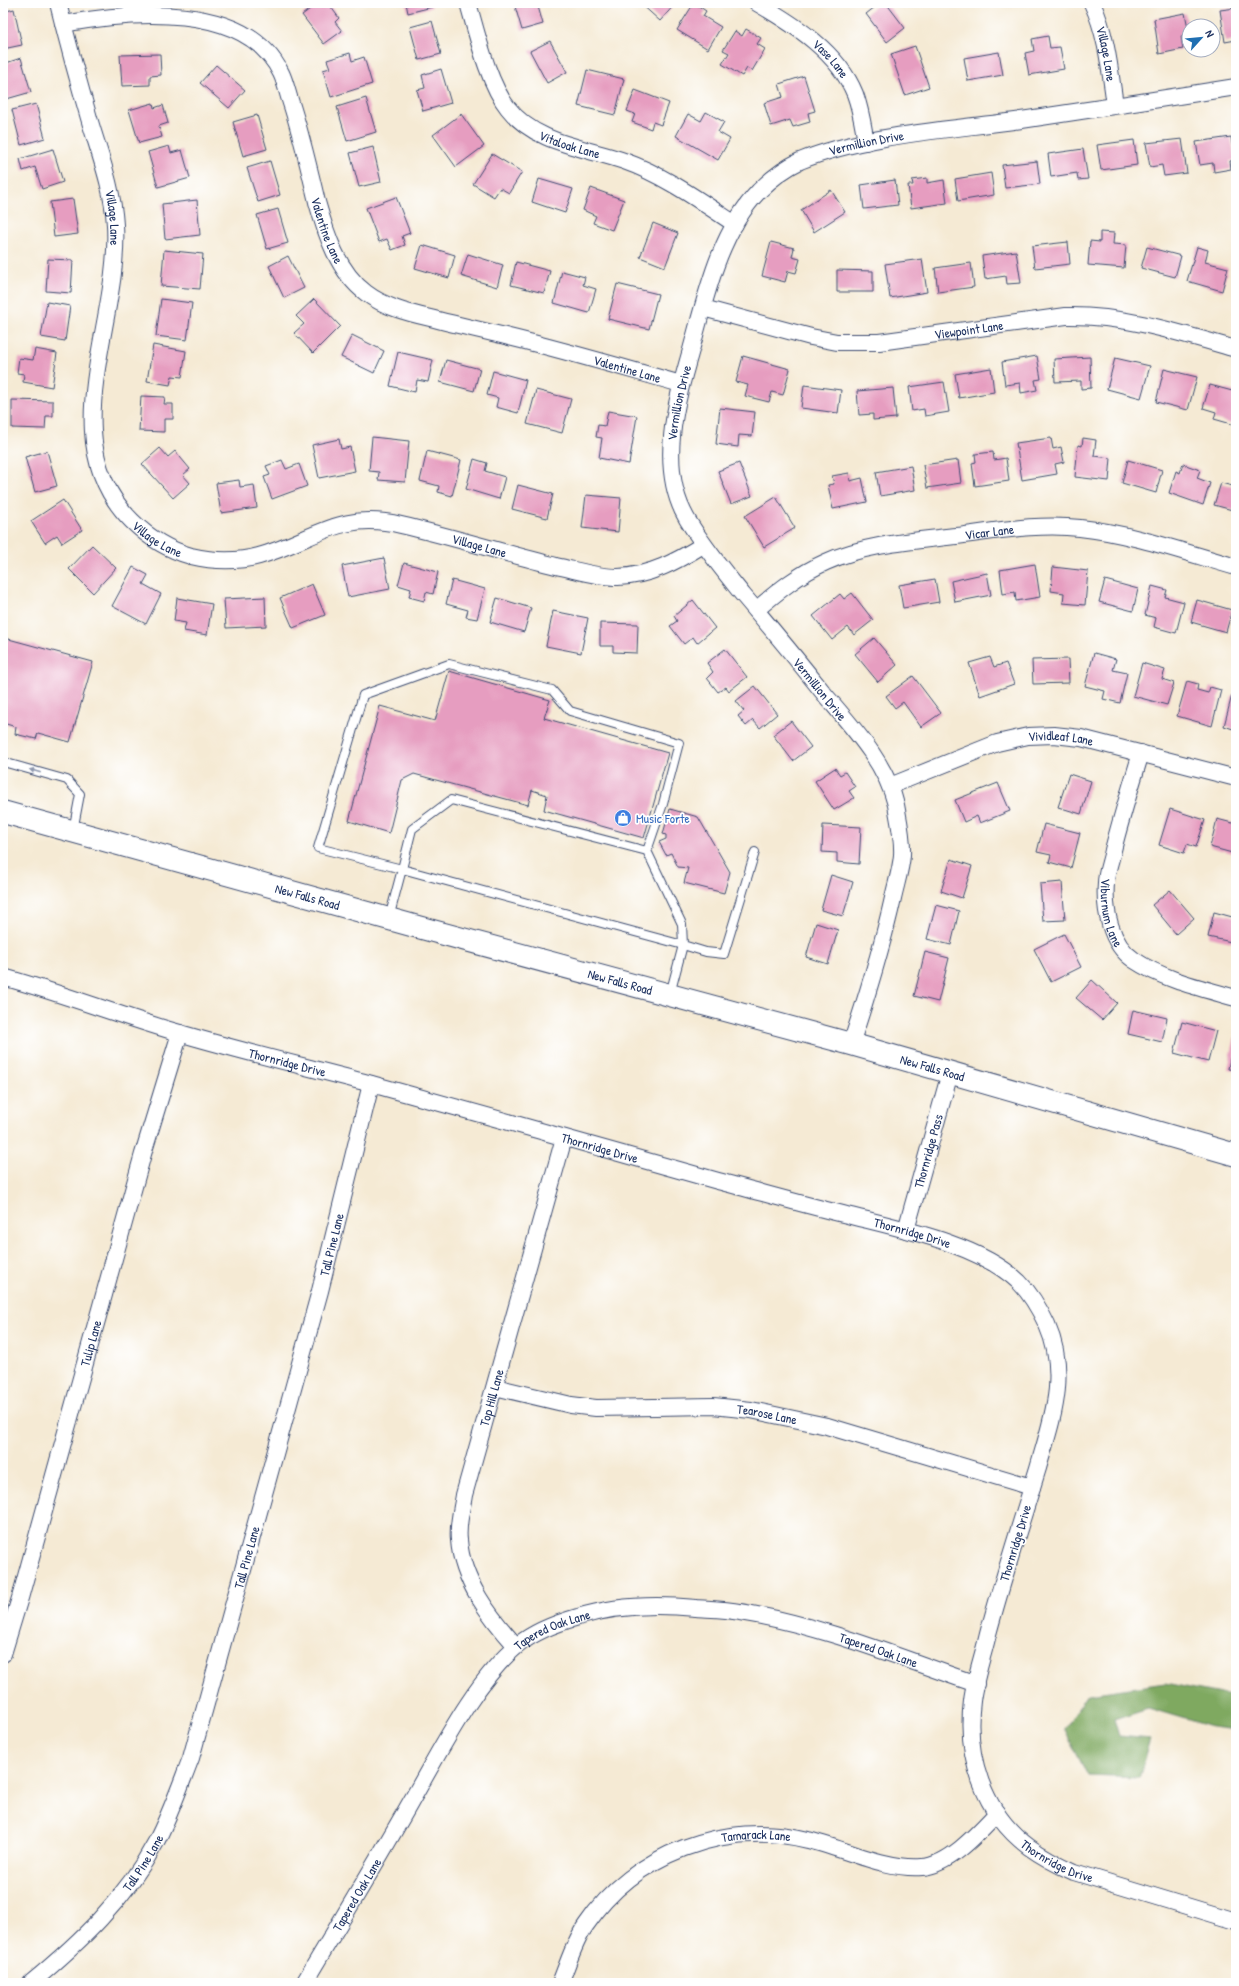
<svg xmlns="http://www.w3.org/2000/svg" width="1239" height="1986" font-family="'Patrick Hand',sans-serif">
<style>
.forest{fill:#7fa960;stroke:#4d6c5f}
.building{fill:#e69dc0}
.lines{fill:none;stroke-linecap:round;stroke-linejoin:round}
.lane-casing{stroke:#3c4b70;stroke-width:10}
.street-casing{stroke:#3c4b70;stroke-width:18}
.secondary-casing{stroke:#3c4b70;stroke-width:24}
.lane{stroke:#fff;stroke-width:8}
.street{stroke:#fff;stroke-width:16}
.secondary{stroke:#fff;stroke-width:22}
.oneway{fill:#8d97ae}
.labels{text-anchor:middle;stroke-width:3.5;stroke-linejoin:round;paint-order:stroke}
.street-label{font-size:13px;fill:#1b2f5e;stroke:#fff}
.shop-label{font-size:13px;fill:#366cbe;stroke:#fff;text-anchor:start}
</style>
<rect width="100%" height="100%" fill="#fff"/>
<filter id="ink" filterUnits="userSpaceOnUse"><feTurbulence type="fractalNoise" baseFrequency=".025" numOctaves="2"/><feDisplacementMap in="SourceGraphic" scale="8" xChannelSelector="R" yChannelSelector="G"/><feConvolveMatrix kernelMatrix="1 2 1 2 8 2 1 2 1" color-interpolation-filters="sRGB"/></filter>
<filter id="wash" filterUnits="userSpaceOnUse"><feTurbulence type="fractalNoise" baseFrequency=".012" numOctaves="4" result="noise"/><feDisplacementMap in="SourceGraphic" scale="16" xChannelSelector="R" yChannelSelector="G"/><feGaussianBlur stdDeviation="0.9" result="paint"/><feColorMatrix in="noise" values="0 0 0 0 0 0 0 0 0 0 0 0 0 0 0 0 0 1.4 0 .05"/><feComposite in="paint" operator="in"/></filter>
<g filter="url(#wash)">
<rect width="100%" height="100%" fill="#f5ead4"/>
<path class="forest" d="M1165 1683 1236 1697V1730L1212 1727 1148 1708 1114 1719 1119 1736 1151 1739 1139 1778 1088 1776 1064 1729 1088 1694Z"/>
<g id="blocks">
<path class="building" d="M318 3H328L339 18 335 22 342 31 324 44 302 15Z
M406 3H430L432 7 408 13Z
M514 3H537L543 24 522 30Z
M640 3H676L660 21Z
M694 3 706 11 703 16 721 27 708 49 677 30Z
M880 3H886L905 28 887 42 866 14Z
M1236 8V40L1225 42 1220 10Z
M14 9 22 45 3 49V12Z
M1185 13 1189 33 1181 36 1183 49 1159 54 1154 19Z
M432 21 441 54 419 60 410 27Z
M746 29 761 38 757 44 765 49 752 71 747 68 742 76 722 64 729 53 723 50 735 31 742 36Z
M1048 36 1050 48 1060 47 1064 69 1029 75 1025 53 1034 51 1032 39Z
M550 41 567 72 547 83 530 51Z
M915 46 929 87 905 95 891 54Z
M999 52 1003 75 968 81 964 58Z
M350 53 352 61 364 57 372 84 331 97 323 70 330 68 327 60Z
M160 54 161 75 150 76V85L122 86 120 55Z
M21 58 31 92 3 100V64Z
M216 65 245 90 229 108 200 83Z
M441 69 451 103 423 111 417 90 425 88 422 75Z
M587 70 624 79 615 115 578 106Z
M804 76 815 111 808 113 810 122 793 127 790 120 771 126 764 103 783 97 779 84Z
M635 90 669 103 661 125 653 122 651 129 632 122 635 114 627 111Z
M366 98 376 132 347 141 337 107Z
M153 103 154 108 163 105 168 123 159 126 162 137 139 143 129 110Z
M36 104 45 138 21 145 12 110Z
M706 112 724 122 718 132 730 139 718 160 676 136 688 114 701 121Z
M461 114 484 146 456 167 433 135Z
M257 115 267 149 243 156 233 122Z
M1231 137 1235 160 1230 161 1231 169 1214 172 1213 163 1200 165 1196 142Z
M1182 139 1187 173 1164 176 1162 165 1150 167 1146 143Z
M1134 140 1137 165 1101 170 1097 145Z
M169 146 171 153 182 150 190 178 158 187 148 152Z
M373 147 381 182 359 187 350 153Z
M53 149 63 182 42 189 35 167 23 171 20 159Z
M1083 149 1088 179 1078 180 1077 173 1051 177 1048 154Z
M492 154 522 172 509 193 500 188 494 197 473 184Z
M270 161 280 195 258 202 247 168Z
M1037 161 1040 184 1005 188 1002 165Z
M991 173 994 195 958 201 955 179Z
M927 178V183L944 180 947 203 911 208 908 185H913L912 180Z
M539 179 573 189 565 213 532 202Z
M895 180 898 205 864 209 861 185Z
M591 188 624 200 612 230 593 223 596 216 583 210Z
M831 190 845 212 814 232 801 210Z
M396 197 410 233 402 236 405 245 392 250 387 239 379 242 366 208Z
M73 199 78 234 54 237 50 202Z
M197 200 200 235 165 239 162 204Z
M278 209 288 243 267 249 257 215Z
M653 223 678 233 665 267 640 257Z
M1100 232 1114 233 1113 244 1126 245 1124 268 1088 265 1090 241 1100 242Z
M771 242 794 248 792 257 800 259 796 273 788 271 785 282 762 276Z
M1068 242 1070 264 1035 268 1032 246Z
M422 245 455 255 449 278 415 268Z
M1147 247 1181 256 1175 277 1141 268Z
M1197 247 1208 250 1205 262 1228 268 1222 291 1187 281Z
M164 250 203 254 200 289 161 286Z
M1016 251 1021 283 1007 284 1006 276 985 279 982 256Z
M468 254 503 265 497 287 461 276Z
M288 256 304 288 284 298 269 266Z
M48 259 73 260 71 293 46 291Z
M922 259 927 292 890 298 885 264Z
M516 262 550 271 544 293 511 285Z
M971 263 974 287 938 292 935 268Z
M837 270 873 271V292H837Z
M562 271 585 277 583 285 596 289 589 313 554 303Z
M617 284 658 294 649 329 608 319Z
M161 299 192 303 187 340 156 336Z
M314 299 340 326 313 353 294 333 304 324 296 316Z
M47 302 70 306 65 341 41 337Z
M352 335 384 351 374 373 341 357Z
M153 345 186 351 182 377 172 376 170 385 147 381Z
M35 349 57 353 52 387 23 382 24 374 17 373 19 358 33 360Z
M398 352 433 360 428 382 417 380 415 392 390 386Z
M743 356 790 369 783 395 772 392 769 402 745 396 748 385 736 382Z
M1037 356 1041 379 1035 380 1037 390 1021 393 1020 383 1005 385 1002 362Z
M1090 357 1091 388 1081 389V381L1055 382 1054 359Z
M1115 358 1150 366 1141 398 1107 389Z
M446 360 480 369 474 391 440 382Z
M991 368 994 392 959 398 955 374Z
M1164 369 1197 377 1188 410 1156 402Z
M493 371 526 380 518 413 496 407 498 398 487 395Z
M944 382 949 412 925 416 924 409 912 411 909 387Z
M804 385 841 390 838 413 801 408Z
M1210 385 1236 392 1235 425 1214 419 1216 412 1203 408Z
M893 388 896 418 873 420V414L859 415 857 391Z
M536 390 571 399 562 433 527 424Z
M141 396 165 397 164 404H173V419H164V432L139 431Z
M12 400 53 401V416H46L45 429 12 428Z
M720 408 755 412 752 436 739 435 738 447 716 444Z
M608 411 637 416 629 464 599 458 602 438 596 437 598 425 605 426Z
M372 437 409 441 405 482 378 480 379 472 369 471Z
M1051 438 1053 449 1061 447 1064 462 1055 464 1057 474 1022 480 1016 443Z
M1083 438 1096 440 1094 456 1111 458 1109 481 1075 477 1078 445 1082 446Z
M339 439 341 449 350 447 355 471 319 478 312 445Z
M160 448 168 457 175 451 190 469 183 475 190 483 173 498 142 464Z
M47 451 57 486 35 492 25 457Z
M427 451 461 460 452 496 438 492 439 486 420 481Z
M993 452 994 460 1006 458 1009 481 975 486 972 463 976 462 975 454Z
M474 459 487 463 485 471 505 477 499 499 466 489Z
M282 460 286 469 299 464 307 486 272 499 264 477 270 475 266 466Z
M958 460 961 483 927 488 923 465Z
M1128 460 1162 470 1156 493 1122 483Z
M739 463 752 496 731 504 718 471Z
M1183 464 1200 470 1197 478 1210 483 1203 505 1169 493 1176 471 1180 473Z
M911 466 915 490 880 496 876 472Z
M849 473 850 481 862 478 867 502 833 509 828 485 834 484 832 476Z
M239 480 240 487 254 485 257 508 221 513 216 483Z
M1221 483 1236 487V511L1214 505Z
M518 485 553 494 547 518 512 509Z
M586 495 621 498 618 532 582 528Z
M776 497 795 528 764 547 745 516Z
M63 500 82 530 62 543 57 535 45 543 31 521Z
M92 545 116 568 93 593 69 569Z
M384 558 390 589 348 597 342 566Z
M404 563 438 572 433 594 426 592 424 601 409 597 411 589 398 585Z
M1035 564 1040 597 1016 601 1015 592 1003 594 1000 570Z
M133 567 148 575 143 584 161 594 146 624 112 606Z
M1053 567 1088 571 1085 605 1063 603 1064 593 1051 591Z
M987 573 991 595 955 602 951 581Z
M935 579 939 602 903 608 899 585Z
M452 580 485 589 477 619 466 617 468 610 446 604Z
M1105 580 1138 589 1133 611 1099 602Z
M312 584 325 615 293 628 280 598Z
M1152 586 1167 590 1165 597 1184 602 1176 633 1154 627 1156 618 1145 615Z
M852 593 873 620 854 635 848 627 832 640 813 616 840 594 844 599Z
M265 597 266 626 226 628 224 599Z
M177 598 212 604 207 635 184 631 186 623 174 621Z
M497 598 531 608 524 632 490 622Z
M693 600 715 628 697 643 693 637 684 644 670 626 677 621 674 616Z
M1197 600 1232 610 1226 632 1191 622Z
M553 611 588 618 581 653 546 646Z
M600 623 638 624 637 653 613 652V646H600Z
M5 638 93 662 70 742 38 733 36 739 15 734 16 727 3 723V645Z
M874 638 897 665 878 682 855 654Z
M725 649 747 677 729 691 726 687 718 692 707 678 713 672 707 663Z
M1094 653 1116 659 1113 670 1127 673 1120 703 1103 699 1105 691 1085 686Z
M990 657 994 667 1006 663 1014 684 980 696 969 663Z
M1068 659 1069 683 1033 684 1032 660Z
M1142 663 1165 670 1162 679 1174 683 1167 705 1133 696Z
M449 671 550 700 544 718 668 753 644 838 544 810 547 795 532 790 528 805 414 774 402 780 389 833 349 821 380 706 435 721Z
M913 676 941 713 921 727 903 702 895 708 886 696Z
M1187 681 1198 684 1197 690 1208 693 1210 687 1221 690 1212 726 1177 716Z
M755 686 777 714 760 728 753 720 746 726 738 716 744 711 736 701Z
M1232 695 1236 696V730L1224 726Z
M791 721 811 747 793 761 773 735Z
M835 768 840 775 845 772 855 787 849 791 854 798 834 810 815 781Z
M1069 774 1091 781 1081 814 1058 807Z
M998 783 1010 811 980 823 977 816 964 822 955 800Z
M670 809 698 817 730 872 724 893 684 883 688 868 678 867 671 853 666 855 659 842 666 839V835L663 834Z
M1170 809 1205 820 1196 847 1187 844 1184 853 1159 845Z
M1217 819 1236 824V854L1210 847Z
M1044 824 1080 833 1071 868 1049 862 1051 855 1037 852Z
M823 825 861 827 859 864 837 862V853L822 852Z
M951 859 972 866 962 898 941 891Z
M831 875 853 882 843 916 821 910Z
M1062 882 1065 920 1043 921 1040 884Z
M1170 890 1194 918 1176 934 1152 905Z
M936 905 959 911 951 945 927 939Z
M1214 912 1236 918V943L1208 937Z
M816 923 838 930 828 964 806 957Z
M1064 934 1081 967 1051 982 1034 949Z
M925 952 949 958 938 1002 914 996Z
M1092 980 1117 1003 1102 1020 1076 998Z
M1133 1010 1167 1018 1162 1042 1128 1034Z
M1182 1022 1216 1031 1208 1062 1174 1053Z
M1235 1036H1236V1070L1228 1069Z"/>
</g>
</g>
<g filter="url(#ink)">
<use href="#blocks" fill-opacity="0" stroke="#3c4b70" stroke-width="1"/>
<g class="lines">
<g class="lane-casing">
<path id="lane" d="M3 762 67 780 80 794 73 831
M389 918 402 869 683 945 682 924 647 851 451 800 412 829 402 869 318 848 363 695 449 664 552 690 570 711 679 743 663 804 647 851
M670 994 683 945 706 952 724 954 755 852"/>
</g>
<g class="street-casing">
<g id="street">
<path id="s1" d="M58 3C68 44 79 84 91 125 101 158 113 190 115 225 121 323 51 441 132 521 148 537 169 550 191 556 212 561 237 562 259 556 313 541 339 510 401 525 453 537 504 553 556 566 576 570 597 577 618 577 650 576 677 561 703 545"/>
<path id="s2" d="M468 3C477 34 488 83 508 108 536 144 584 147 624 161 664 175 700 201 735 224"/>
<path id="s3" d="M757 3C795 25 838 52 855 94 861 110 863 126 866 142"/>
<path id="s4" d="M1092 3C1107 35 1110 71 1115 105"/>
<path id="s5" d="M63 24C129 12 246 0 281 73 285 81 287 91 290 100 301 133 309 168 317 202 326 234 338 272 366 293 387 309 414 314 438 320 462 326 485 331 509 337 567 351 624 368 681 384"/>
<path id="s6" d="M703 308 811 337 837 342H879L1066 316C1125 315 1180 333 1236 349"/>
<path id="s7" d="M756 610C778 591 799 574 826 562 866 544 913 541 956 536 997 531 1039 523 1080 528 1130 533 1187 553 1236 567"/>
<path id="s8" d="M1141 753C1131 786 1121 818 1113 850 1111 861 1106 872 1106 883 1104 909 1110 944 1134 960 1164 980 1201 988 1236 998"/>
<path id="s9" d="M890 786 997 743 1028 736 1054 735 1081 738 1236 778"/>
<path id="s10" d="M3 977C61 993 118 1015 176 1032 240 1051 304 1066 368 1083 485 1115 601 1148 718 1181 760 1192 801 1204 843 1214 897 1228 978 1243 1019 1282 1031 1294 1040 1310 1047 1325 1069 1375 1052 1419 1038 1468 1021 1523 1003 1578 988 1634 983 1656 975 1678 972 1701 965 1755 983 1813 1029 1847 1043 1857 1058 1865 1074 1872L1236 1921"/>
<path id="s11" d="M851 1044C867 996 882 947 893 898 896 884 901 869 902 855 903 839 899 821 896 805 886 763 853 728 826 696 799 662 771 628 743 595 723 570 703 546 687 519 657 468 676 402 691 350 706 296 719 233 759 191 770 180 785 168 800 161 870 133 954 130 1028 119 1097 109 1167 98 1236 87"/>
<path id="s12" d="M906 1230 950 1073"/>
<path id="s13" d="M495 1387 571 1405 596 1408 713 1406 751 1410 827 1426 1032 1487"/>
<path id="s14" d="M516 1646C490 1617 462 1581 459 1540 457 1525 462 1509 464 1495L564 1138"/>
<path id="s15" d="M3 1654 20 1598 143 1154 180 1033"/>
<path id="s16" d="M31 1983C80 1942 125 1900 156 1842 170 1815 180 1786 191 1758L320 1291 371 1084"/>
<path id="s17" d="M304 1983C339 1924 375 1865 409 1805 438 1755 474 1681 518 1645 535 1631 557 1623 578 1617 616 1605 656 1604 696 1608 710 1609 725 1609 740 1612 821 1625 898 1657 976 1684"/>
<path id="s18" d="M560 1983C568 1964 574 1942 586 1925 634 1854 725 1819 808 1840 843 1848 886 1870 922 1867 950 1865 979 1832 997 1813"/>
</g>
</g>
<g class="secondary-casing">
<g id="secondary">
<path id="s19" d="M3 812 418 927 851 1044 1236 1155"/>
</g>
</g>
<use href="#lane" class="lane"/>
<use href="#street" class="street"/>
<use href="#secondary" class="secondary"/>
</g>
<defs><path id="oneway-solid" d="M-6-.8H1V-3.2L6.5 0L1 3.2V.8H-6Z"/></defs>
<use class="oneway" href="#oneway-solid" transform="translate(35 771) rotate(-164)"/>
</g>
<defs>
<g id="shop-disc" transform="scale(0.9)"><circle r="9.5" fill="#3f7fe0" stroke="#fff"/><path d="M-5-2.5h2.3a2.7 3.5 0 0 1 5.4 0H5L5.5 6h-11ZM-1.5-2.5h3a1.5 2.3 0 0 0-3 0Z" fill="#fff"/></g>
</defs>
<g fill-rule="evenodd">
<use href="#shop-disc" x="623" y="818"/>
</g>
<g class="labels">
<g class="street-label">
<text dy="5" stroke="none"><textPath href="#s4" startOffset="53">Village Lane</textPath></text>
<text dy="5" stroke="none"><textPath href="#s3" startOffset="93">Vase Lane</textPath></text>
<text dy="5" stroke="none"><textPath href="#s2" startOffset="186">Vitaloak Lane</textPath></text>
<text dy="5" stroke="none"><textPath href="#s11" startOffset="1071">Vermillion Drive</textPath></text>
<text dy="5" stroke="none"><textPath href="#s1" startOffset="222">Village Lane</textPath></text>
<text dy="5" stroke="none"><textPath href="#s5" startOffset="403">Valentine Lane</textPath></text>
<text dy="5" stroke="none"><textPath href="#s6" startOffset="271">Viewpoint Lane</textPath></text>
<text dy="5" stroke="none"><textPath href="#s5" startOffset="751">Valentine Lane</textPath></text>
<text dy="5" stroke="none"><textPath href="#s11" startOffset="722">Vermillion Drive</textPath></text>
<text dy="5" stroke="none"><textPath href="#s7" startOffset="252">Vicar Lane</textPath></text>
<text dy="5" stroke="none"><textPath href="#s1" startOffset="569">Village Lane</textPath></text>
<text dy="5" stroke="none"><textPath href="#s1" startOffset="905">Village Lane</textPath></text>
<text transform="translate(820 689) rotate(51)" y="5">Vermillion Drive</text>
<text dy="5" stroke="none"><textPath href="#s9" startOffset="180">Vividleaf Lane</textPath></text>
<text dy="5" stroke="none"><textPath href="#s19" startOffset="316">New Falls Road</textPath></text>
<text dy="5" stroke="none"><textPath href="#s8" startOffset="165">Viburnum Lane</textPath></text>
<text dy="5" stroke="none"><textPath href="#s19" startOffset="640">New Falls Road</textPath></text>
<text dy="5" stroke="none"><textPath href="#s10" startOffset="297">Thornridge Drive</textPath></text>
<text dy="5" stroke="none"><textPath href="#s19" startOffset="964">New Falls Road</textPath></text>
<text dy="5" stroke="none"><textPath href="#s10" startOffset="621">Thornridge Drive</textPath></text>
<text dy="5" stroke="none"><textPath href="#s12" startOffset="82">Thornridge Pass</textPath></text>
<text dy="5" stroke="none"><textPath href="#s10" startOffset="945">Thornridge Drive</textPath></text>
<text dy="5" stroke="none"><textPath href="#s16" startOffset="813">Tall Pine Lane</textPath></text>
<text dy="5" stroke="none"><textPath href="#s15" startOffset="323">Tulip Lane</textPath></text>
<text dy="5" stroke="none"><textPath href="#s14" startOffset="269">Top Hill Lane</textPath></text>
<text dy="5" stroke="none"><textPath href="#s13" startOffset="275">Tearose Lane</textPath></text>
<text transform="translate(1015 1543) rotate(-73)" y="5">Thornridge Drive</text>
<text dy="5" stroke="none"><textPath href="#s16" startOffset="489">Tall Pine Lane</textPath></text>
<text dy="5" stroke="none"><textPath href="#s17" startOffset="439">Tapered Oak Lane</textPath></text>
<text dy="5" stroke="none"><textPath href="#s17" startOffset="775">Tapered Oak Lane</textPath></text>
<text dy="5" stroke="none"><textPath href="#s18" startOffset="264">Tamarack Lane</textPath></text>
<text dy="5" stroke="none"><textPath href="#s10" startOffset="1700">Thornridge Drive</textPath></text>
<text dy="5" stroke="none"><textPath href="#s16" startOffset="165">Tall Pine Lane</textPath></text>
<text dy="5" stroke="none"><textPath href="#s17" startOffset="103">Tapered Oak Lane</textPath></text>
</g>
<g class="shop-label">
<text x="636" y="823">Music Forte</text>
</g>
</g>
<rect width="1239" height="1986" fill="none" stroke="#fff" stroke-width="16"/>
<g transform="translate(1201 38) rotate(63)"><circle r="19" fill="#ffffff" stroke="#a4acbf"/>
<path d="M0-3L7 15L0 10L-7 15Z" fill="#1f6fb2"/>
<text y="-6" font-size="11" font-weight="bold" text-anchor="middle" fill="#1b2f5e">N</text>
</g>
</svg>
